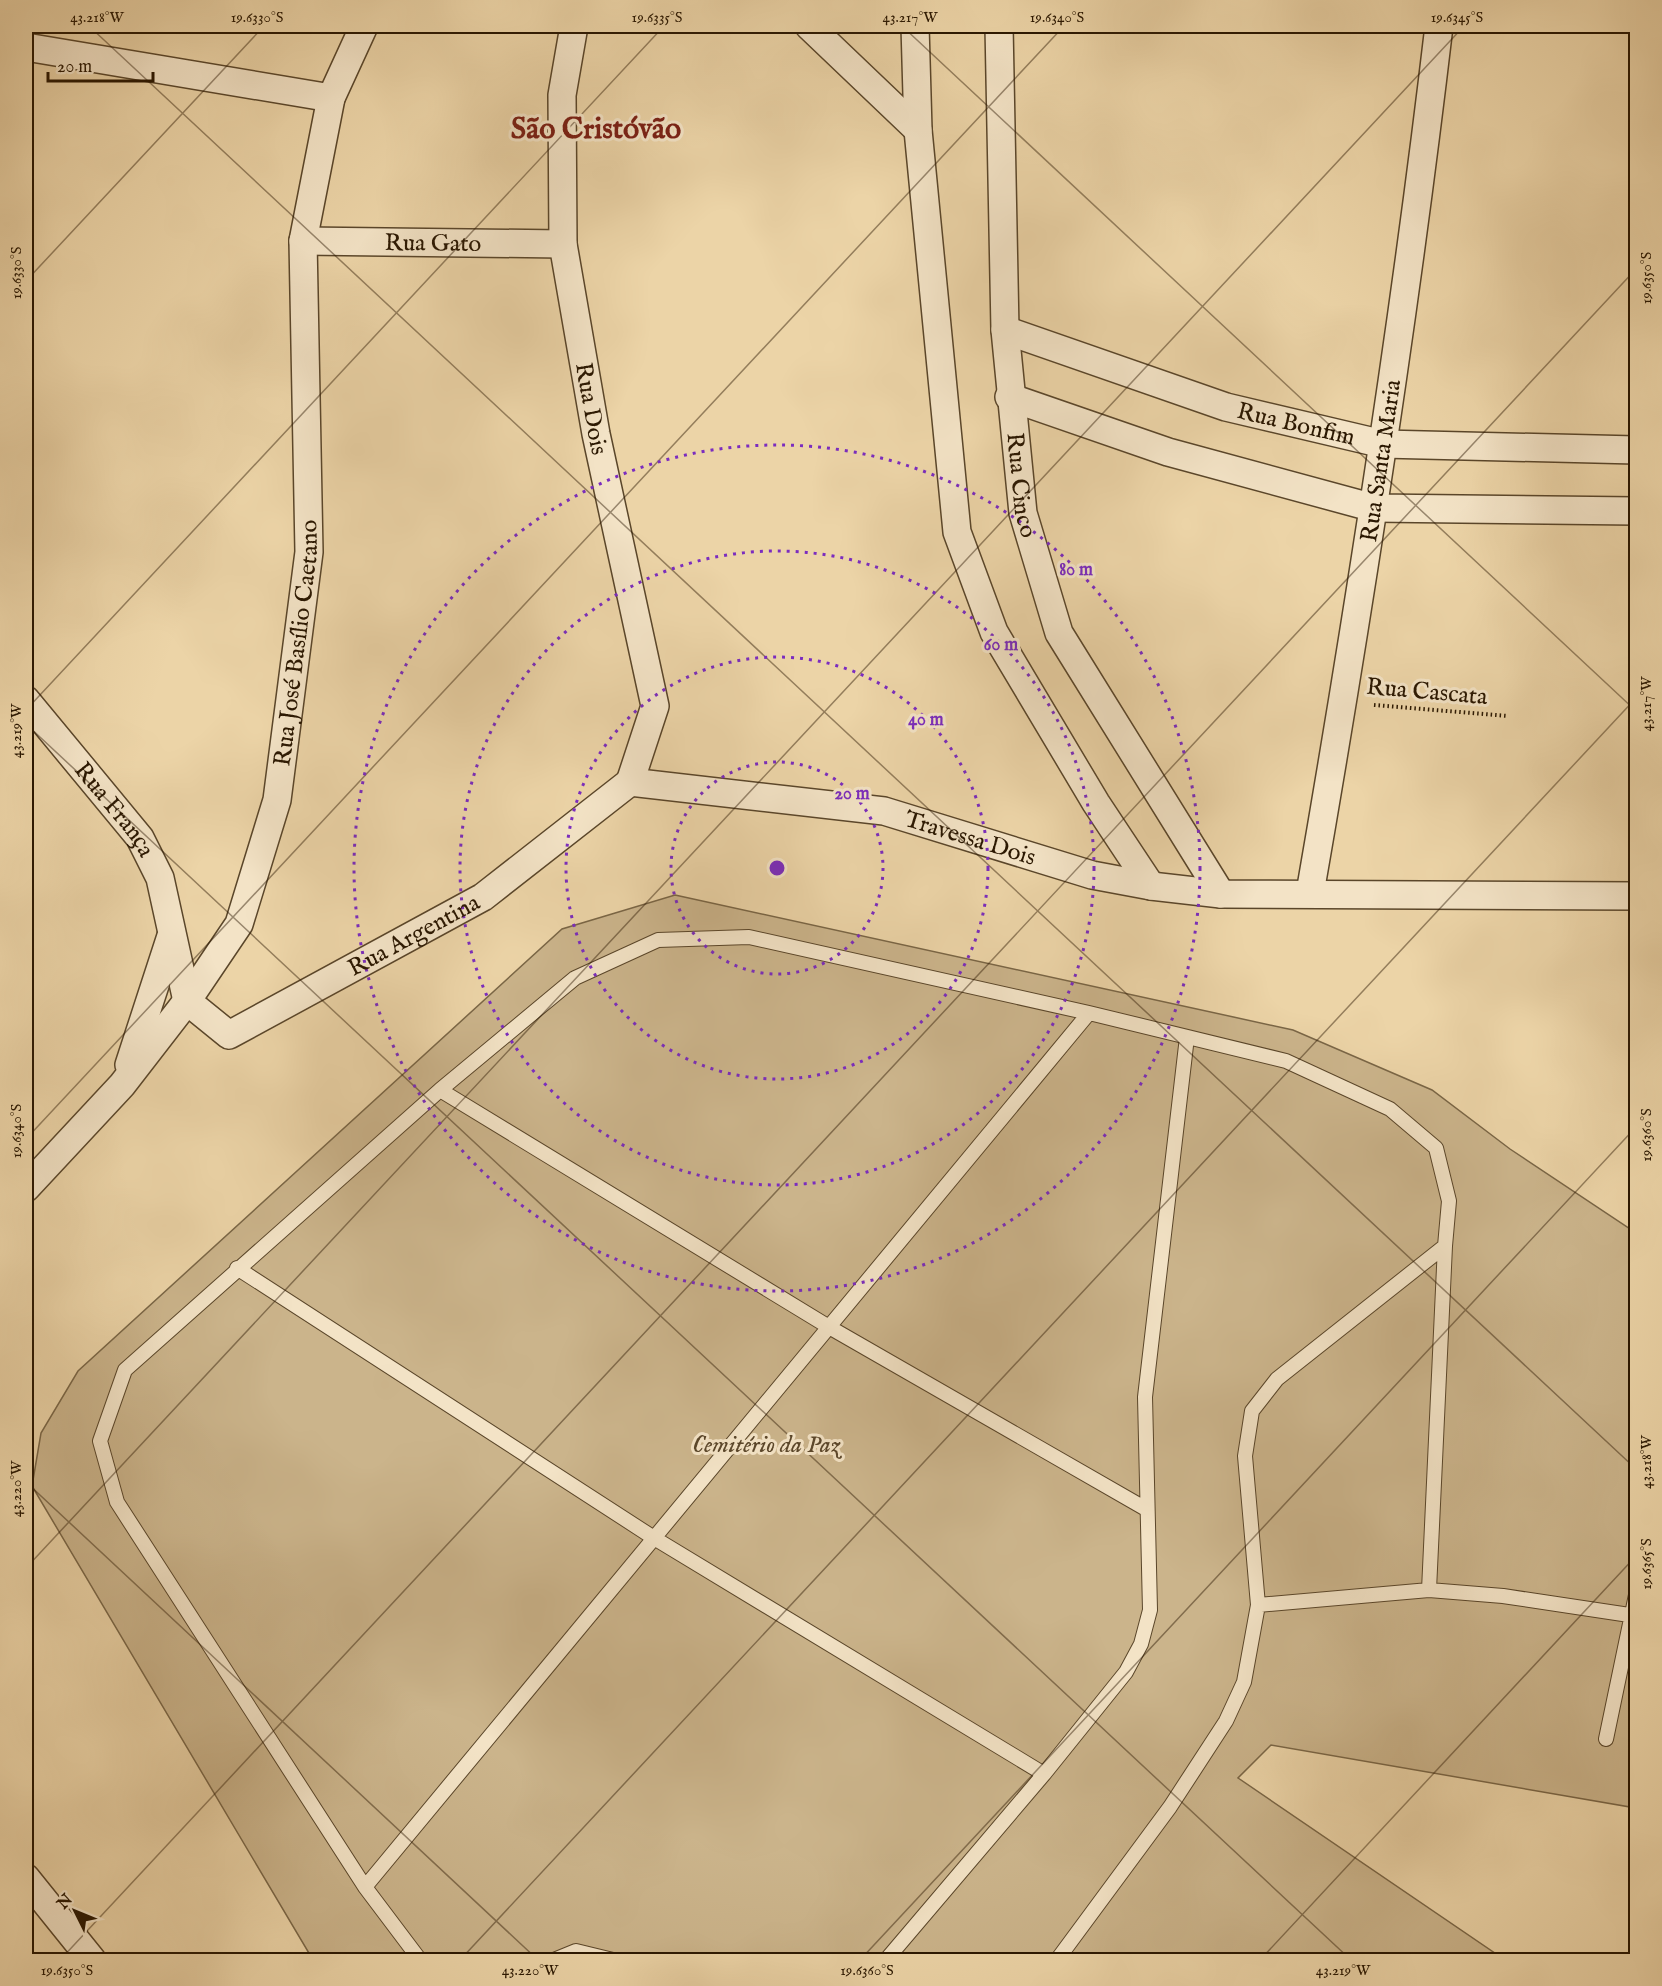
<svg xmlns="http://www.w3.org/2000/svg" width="1662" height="1986" font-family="'IM FELL English',serif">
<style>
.green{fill:#cbb48b;stroke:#7a6646;stroke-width:1.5}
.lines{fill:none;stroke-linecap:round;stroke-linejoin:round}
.service-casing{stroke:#5a462a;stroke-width:16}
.minor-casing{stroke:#5a462a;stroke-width:30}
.path{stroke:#2a1701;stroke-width:4;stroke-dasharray:1.5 3;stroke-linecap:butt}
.service{stroke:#f3e3c6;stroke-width:14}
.minor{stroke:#f3e3c6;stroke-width:27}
.ticks{fill:none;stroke:#2a1701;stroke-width:1.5;stroke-opacity:0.45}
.ring{fill:none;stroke:#7b2cbf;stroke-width:3;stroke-dasharray:3 6}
.labels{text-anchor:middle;stroke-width:6;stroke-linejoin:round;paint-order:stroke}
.street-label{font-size:24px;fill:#2a1701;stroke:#f3e3c6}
.park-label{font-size:24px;font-style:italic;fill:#5a462a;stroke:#f3e3c6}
.district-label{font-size:30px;font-weight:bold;fill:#7a1f14;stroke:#f3e3c6}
.centre{fill:#7b2cbf;stroke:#f3e3c6;stroke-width:3}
.ring-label{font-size:18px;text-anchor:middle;font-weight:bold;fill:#7b2cbf;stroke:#f3e3c6;stroke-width:6;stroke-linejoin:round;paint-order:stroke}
.neatline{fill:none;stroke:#2a1701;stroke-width:2}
.ticks-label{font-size:15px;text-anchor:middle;fill:#2a1701}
</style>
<rect width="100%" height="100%" fill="#ecd4a7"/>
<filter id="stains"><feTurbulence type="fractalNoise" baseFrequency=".00333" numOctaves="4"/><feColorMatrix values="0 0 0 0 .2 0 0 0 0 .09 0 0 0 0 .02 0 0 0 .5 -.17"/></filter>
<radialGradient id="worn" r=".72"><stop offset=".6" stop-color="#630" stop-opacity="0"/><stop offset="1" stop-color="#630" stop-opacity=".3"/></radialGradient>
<path class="green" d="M675 895 1293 1030 1432 1090 1510 1149 1636 1233V1808L1271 1745 1238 1778 1505 1960H313L32 1486 41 1433 78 1371 562 929Z"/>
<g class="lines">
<g class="service-casing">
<path id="service" d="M440 1090 829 1327 1146 1509
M237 1268 654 1538 1044 1774
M1429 1590 1445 1246
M1258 1605 1429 1590 1503 1596 1636 1616
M1606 1739 1636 1595
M365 1887 1089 1013
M420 1960 365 1887 117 1502 100 1441 125 1370 440 1090 575 978 658 940 749 937 1089 1013 1286 1061 1390 1109 1436 1148 1449 1201 1445 1246 1277 1379 1252 1411 1245 1456 1258 1605 1244 1682 1226 1721 1170 1807 1057 1960
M554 1960 576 1951 613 1960
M886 1960 1044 1774 1126 1672 1141 1644 1150 1610 1145 1397 1187 1037"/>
</g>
<g class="minor-casing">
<g id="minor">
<path id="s1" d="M574 26 562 95 563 244 596 434 655 706 630 782"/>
<path d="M809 26 918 130"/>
<path d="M915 26 918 130 957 532 994 632 1096 803 1151 886"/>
<path id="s2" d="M999 26 1005 330 1023 513 1059 633 1221 894"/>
<path d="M26 47 331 98"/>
<path id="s3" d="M303 241 563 244"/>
<path id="s4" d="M1005 330 1226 407 1383 444 1636 450"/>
<path d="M1009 397 1168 452 1374 508 1636 511"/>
<path id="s5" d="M26 700 140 838 160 878 187 1001"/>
<path id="s6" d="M630 782 884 811 1092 875 1151 886 1221 894 1636 896"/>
<path id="s7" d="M1310 893C1360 605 1405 316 1439 26"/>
<path id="s8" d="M187 1001 229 1035 483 897 630 782"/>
<path d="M129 1065 171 936"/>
<path id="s9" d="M26 1188 122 1085 187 1001 239 924 277 800 309 552 303 241 331 98 364 26"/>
<path d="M26 1878 92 1960"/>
</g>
</g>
<path class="path" d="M1374 705 1508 716"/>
<use href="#service" class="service"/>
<use href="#minor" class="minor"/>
</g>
<path class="ticks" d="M89 26 1636 1469M902 26 1636 711M26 281 264 26M26 710 664 26M26 724 1351 1960M26 1139 1064 26M26 1482 538 1960M26 1568 1464 26M60 1960 1636 269M460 1960 1636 698M860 1960 1636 1127M1260 1960 1636 1556"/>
<g class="ring">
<circle cx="777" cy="868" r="106"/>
<circle cx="777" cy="868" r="211"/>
<circle cx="777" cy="868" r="317"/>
<circle cx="777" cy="868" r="423"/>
</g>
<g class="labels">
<g class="street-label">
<text dy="8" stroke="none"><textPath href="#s3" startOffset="130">Rua Gato</textPath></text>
<text dy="8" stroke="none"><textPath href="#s1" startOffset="386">Rua Dois</textPath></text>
<text dy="8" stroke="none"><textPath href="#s4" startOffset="306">Rua Bonfim</textPath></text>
<text dy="8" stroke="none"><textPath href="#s7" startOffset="438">Rua Santa Maria</textPath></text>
<text dy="8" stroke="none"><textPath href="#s2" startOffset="460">Rua Cinco</textPath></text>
<text dy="8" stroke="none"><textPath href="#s9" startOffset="628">Rua José Basílio Caetano</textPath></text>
<text transform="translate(1427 691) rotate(5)" y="8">Rua Cascata</text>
<text dy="8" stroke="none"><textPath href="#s5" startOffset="141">Rua França</textPath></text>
<text dy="8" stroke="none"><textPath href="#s6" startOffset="346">Travessa Dois</textPath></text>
<text dy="8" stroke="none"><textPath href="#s8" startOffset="264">Rua Argentina</textPath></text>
</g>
<g class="park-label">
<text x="766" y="1452">Cemitério da Paz</text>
</g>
<g class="district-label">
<text x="596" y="138">São Cristóvão</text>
</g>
</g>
<circle cx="777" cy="868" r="9" class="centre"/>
<g class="ring-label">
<text x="1076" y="575">80 m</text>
<text x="1001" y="650">60 m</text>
<text x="926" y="725">40 m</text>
<text x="852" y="799">20 m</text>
</g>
<rect width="1662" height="1986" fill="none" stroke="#ecd4a7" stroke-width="66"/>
<g transform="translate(75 1911) rotate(313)" stroke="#f3e3c6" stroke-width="4.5" paint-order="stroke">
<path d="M0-4.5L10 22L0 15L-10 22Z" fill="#2a1701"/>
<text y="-9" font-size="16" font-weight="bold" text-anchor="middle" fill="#2a1701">N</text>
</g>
<path d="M48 72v9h105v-9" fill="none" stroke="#2a1701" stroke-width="3"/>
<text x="57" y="72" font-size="18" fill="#2a1701" stroke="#f3e3c6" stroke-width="4.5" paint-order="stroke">20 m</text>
<rect x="33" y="33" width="1596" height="1920" class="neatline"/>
<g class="ticks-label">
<text x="97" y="22">43.218°W</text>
<text x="257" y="22">19.6330°S</text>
<text x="657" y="22">19.6335°S</text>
<text x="910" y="22">43.217°W</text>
<text x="1057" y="22">19.6340°S</text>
<text x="1457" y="22">19.6345°S</text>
<text transform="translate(16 273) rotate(-90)" y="5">19.6330°S</text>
<text transform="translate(1646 278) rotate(-90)" y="5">19.6350°S</text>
<text transform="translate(1646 704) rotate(-90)" y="5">43.217°W</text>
<text transform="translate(16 731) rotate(-90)" y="5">43.219°W</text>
<text transform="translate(16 1131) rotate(-90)" y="5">19.6340°S</text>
<text transform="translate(1646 1135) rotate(-90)" y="5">19.6360°S</text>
<text transform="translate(1646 1462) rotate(-90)" y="5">43.218°W</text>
<text transform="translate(16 1489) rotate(-90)" y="5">43.220°W</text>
<text transform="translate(1646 1564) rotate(-90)" y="5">19.6365°S</text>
<text x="67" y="1975">19.6350°S</text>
<text x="530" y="1975">43.220°W</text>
<text x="867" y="1975">19.6360°S</text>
<text x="1343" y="1975">43.219°W</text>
</g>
<rect width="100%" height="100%" filter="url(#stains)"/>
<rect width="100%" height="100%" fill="url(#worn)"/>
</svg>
